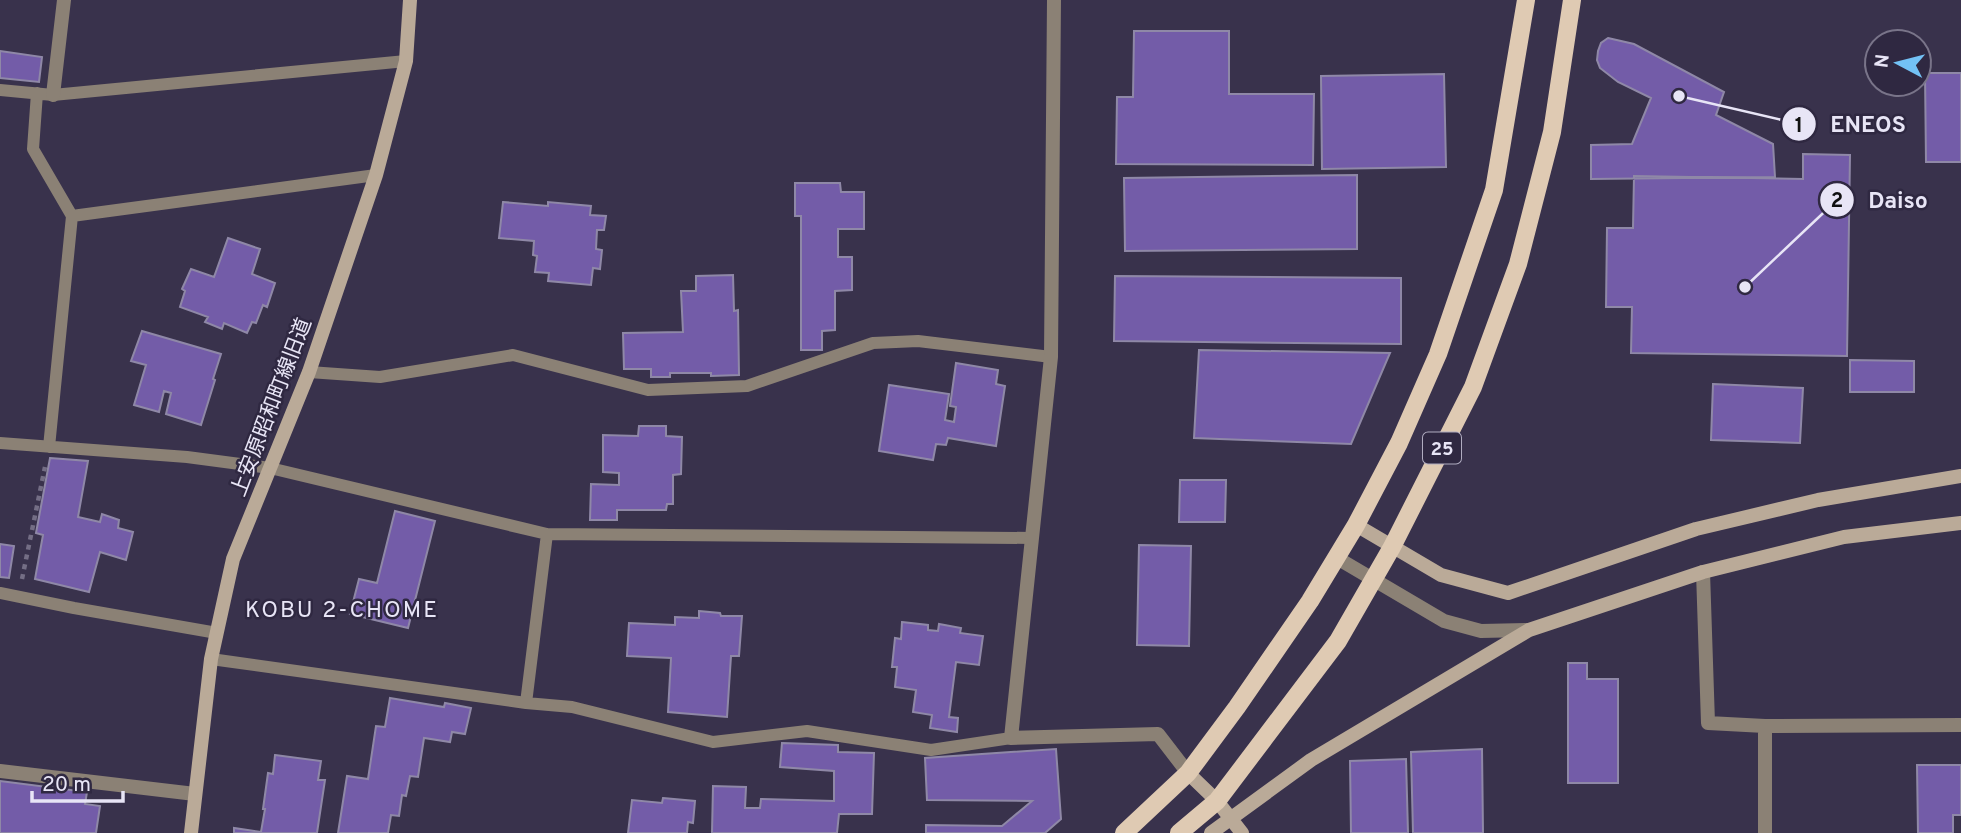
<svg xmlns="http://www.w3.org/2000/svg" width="1961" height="833" font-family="Overpass,'Noto Sans JP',sans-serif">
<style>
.building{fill:#735ca8;stroke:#8f88a7;stroke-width:2}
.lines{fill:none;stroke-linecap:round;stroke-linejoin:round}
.path{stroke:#746e85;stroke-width:4.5;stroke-dasharray:5 5;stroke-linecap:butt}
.lane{stroke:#8b8175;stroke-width:12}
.street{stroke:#8b8175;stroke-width:14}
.secondary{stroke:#baaa98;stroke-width:14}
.primary{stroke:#dfcab3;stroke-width:18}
.labels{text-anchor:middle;stroke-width:5;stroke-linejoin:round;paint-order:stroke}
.shield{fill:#2f2841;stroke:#b0acc0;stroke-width:2}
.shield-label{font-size:19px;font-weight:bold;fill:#e8e5f6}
.street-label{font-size:21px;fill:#e8e5f6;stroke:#2f2841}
.neighbourhood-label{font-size:23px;letter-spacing:2px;fill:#e8e5f6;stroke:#2f2841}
.leader{fill:none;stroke:#e8e5f6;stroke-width:2.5}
.callout-dot{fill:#e8e5f6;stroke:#2f2841;stroke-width:2.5}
.mark-label{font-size:21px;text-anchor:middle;font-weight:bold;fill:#111}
.callout-label{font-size:23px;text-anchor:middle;font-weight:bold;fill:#e8e5f6;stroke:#2f2841;stroke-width:5;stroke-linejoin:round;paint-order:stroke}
</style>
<rect width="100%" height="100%" fill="#39324c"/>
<path class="building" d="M1134 31H1229V94H1314L1313 165 1116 164 1117 97H1133Z
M1608 38 1634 44 1724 92 1716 115 1773 144 1775 177 1591 179V145L1632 144 1651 98 1618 82 1600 68 1597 60 1598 51 1601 43Z
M0 51 42 57 39 82 0 78Z
M1925 73H1961V162H1926Z
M1444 74 1446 167 1322 169 1321 76Z
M1803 154 1850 155 1847 356 1631 353 1632 307H1606L1607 228H1633L1634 176 1803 179Z
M1357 175V249L1125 251 1124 178Z
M795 183H840L841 192H864V229H838V257H852V290L835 291V330L822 331V350H801V216H795Z
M503 202 548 206V202L591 206 590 215 606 216 604 230H597L596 249 602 250 600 269 593 268 591 285 548 281 549 273 535 272 537 256 533 255 534 241 499 238Z
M228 238 260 249 252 274 275 283 267 307 263 305 256 323 252 322 247 333 224 323 222 329 205 322 208 317 180 307 185 291 182 289 191 269 214 277Z
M733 275 734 311 738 310 739 375 711 376V373H670V377H651V369H624L623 333 683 332 681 291H696V276Z
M1115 276 1401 278V344L1114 341Z
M142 331 221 354 213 379 215 380 201 425 166 414 171 393 164 391 159 412 134 405 146 365 131 361Z
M1199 350 1390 353 1351 444 1194 438Z
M1850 360 1914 361V392H1850Z
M956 363 998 370 996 384 1005 386 996 446 948 438 946 445 936 444 933 460 879 451 889 385 949 394 945 420 954 422 956 407 950 406Z
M1713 384 1803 388 1800 443 1711 440Z
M639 426H666V436L682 437 681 474 673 475V504H667L666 510H617V520H590L591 484 619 485V473L603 472V435L638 436Z
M50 458 88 461 78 517 100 522 102 514 119 520 118 528 133 532 126 560 100 552 89 592 35 579 43 535 36 533Z
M1180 480H1226L1225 522H1179Z
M395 511 435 521 408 628 350 614 359 579 377 583Z
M0 544 14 546 9 578 0 577Z
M1139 545 1191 546 1189 646 1137 645Z
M699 611 720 613 721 616H742L739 656H731L727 717 668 712 671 658 627 656 629 623 675 625V617L699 618Z
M902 622 928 625V630L938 631 939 624 961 628 960 633 983 636 979 665 956 662 949 717 958 718 957 732 930 728 932 715 913 712 916 690 895 687 897 667H892L895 638 901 639Z
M1568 663H1587V679H1618V783H1568Z
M390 698 444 707 445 703 471 708 465 734 452 732 450 742 424 738 418 777 410 776 406 796 402 795 399 816 391 815 388 833H338L347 776 368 779 376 726 385 727Z
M782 743 838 745V752L874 753 872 814H839L837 833H712L713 786 746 787 745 808H760L761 799 834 801V771L780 767Z
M1056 749 1061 819 1045 833H926V825L1002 826 1032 801 927 800 925 758Z
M1482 749 1483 833H1413L1411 752Z
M275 755 321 761 318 780H325L317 833H234V828L261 832 265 809H263L268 773 273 774Z
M275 755 321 761 318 780H325L317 833H234V828L261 832 265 809H263L268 773 273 774Z
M1406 759 1408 833H1351L1350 761Z
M1917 765H1961V815H1953V833H1918Z
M0 781 87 792 85 804 100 806 96 833H0Z
M663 798 695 801 693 823 688 822 687 833H628L632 800 662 803Z"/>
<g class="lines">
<path class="path" d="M22 579 45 467"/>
<path class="lane" d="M0 90 53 95 406 61
M37 93 33 149 72 216 49 447
M72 216 376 175
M309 372 380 377 513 355 648 390 747 386 873 343 918 341 1051 357
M0 443 187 457 270 468 547 534 1032 538
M0 593 74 608 217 633
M211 659 526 703 572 707 713 742 807 731 931 750 1011 738
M526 703 547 534"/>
<path class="street" d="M1054 0 1051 357 1011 738 1158 734 1188 773
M53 95 64 0
M1337 558 1444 621 1481 631 1529 630
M1703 572 1708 723 1765 726
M0 771 195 794
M1765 833V726L1961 725"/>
<path class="secondary" d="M1356 525 1441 575 1508 593 1696 529 1818 500 1961 476
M1188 773 1217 801 1242 833
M191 833 211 659 233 559 309 372 376 175 406 61 410 0
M1211 833 1311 760 1529 630 1703 572 1844 537 1961 523"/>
<path class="primary" d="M1124 833 1188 773 1237 707 1310 601 1356 525 1399 443 1438 354 1494 190 1526 0
M1179 833 1217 801 1338 641 1392 547 1473 387 1518 264 1552 132 1572 0"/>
</g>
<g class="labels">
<rect class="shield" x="1423" y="432.5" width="38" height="31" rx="5"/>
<g class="shield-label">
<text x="1442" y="455">25</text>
</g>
<g class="street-label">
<text transform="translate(271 407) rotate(-69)" y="7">上安原昭和町線旧道</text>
</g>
<g class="neighbourhood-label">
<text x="342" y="617">KOBU 2-CHOME</text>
</g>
</g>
<path class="leader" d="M1679 96L1799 124M1745 287L1837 200"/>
<g class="callout-dot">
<circle cx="1679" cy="96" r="7"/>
<circle cx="1745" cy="287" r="7"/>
<circle cx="1799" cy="124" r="18"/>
<circle cx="1837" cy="200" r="18"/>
</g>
<g class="mark-label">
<text x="1799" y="132">1</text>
<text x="1837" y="207">2</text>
</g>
<g class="callout-label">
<text x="1868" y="132">ENEOS</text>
<text x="1898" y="208">Daiso</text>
</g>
<g transform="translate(1898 63) rotate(277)"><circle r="33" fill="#2f2841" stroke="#797489" stroke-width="2"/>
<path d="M0-5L12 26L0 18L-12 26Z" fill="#73c1f5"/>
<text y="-10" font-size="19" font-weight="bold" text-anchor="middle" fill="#e8e5f6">N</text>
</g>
<path d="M32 791v10h91v-10" fill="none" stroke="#e8e5f6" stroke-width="3.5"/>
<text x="42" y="791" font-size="21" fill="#e8e5f6" stroke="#2f2841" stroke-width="5" paint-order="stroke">20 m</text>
</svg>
